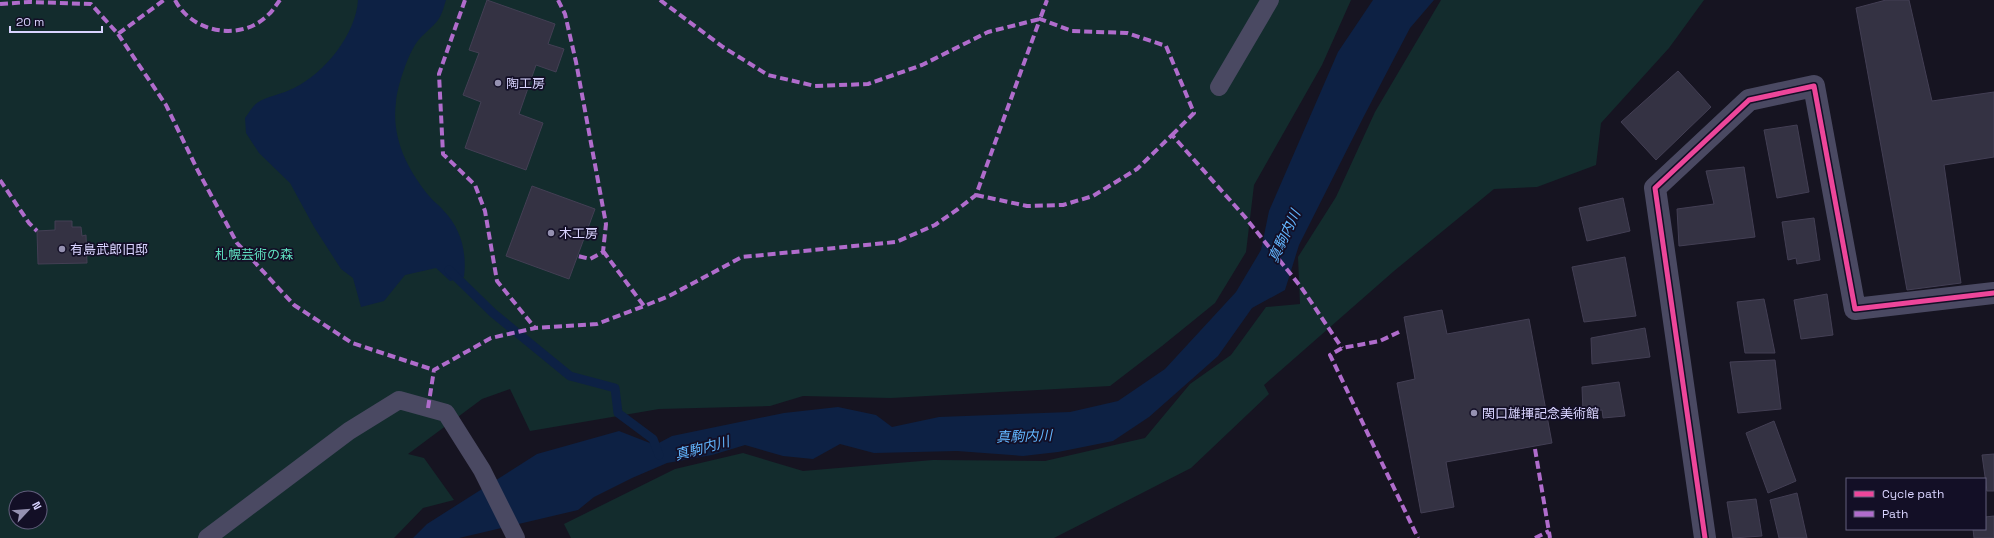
<svg xmlns="http://www.w3.org/2000/svg" width="1994" height="538" font-family="'Space Grotesk','Noto Sans JP',sans-serif">
<style>
.green{fill:#132c2d;fill-rule:evenodd}
.water{fill:#0d2144}
.lines{fill:none;stroke-linecap:round;stroke-linejoin:round}
.stream{stroke:#0d2144;stroke-width:9}
.building{fill:#343243;stroke:#433f54}
.service{stroke:#4a4962;stroke-width:18}
.minor{stroke:#4a4962;stroke-width:22}
.quiet{stroke:#b06ccc;stroke-width:4;stroke-dasharray:8 4;stroke-linecap:butt}
.cycleway-casing{stroke:#130f26;stroke-width:8}
.cycleway{stroke:#ed469a;stroke-width:5}
.poi-dot{fill:#9591b1;stroke:#130f26;stroke-width:1.5}
.labels{text-anchor:middle;stroke-width:3.5;stroke-linejoin:round;paint-order:stroke}
.poi-label{font-size:13px;fill:#d9d4ff;stroke:#130f26;text-anchor:start}
.park-label{font-size:13px;fill:#5fe0c0;stroke:#130f26}
.water-label{font-size:14px;font-style:italic;fill:#62b6ff;stroke:#130f26}
</style>
<rect width="100%" height="100%" fill="#161421"/>
<path class="green" d="M0 0H1351L1322 65 1254 185 1246 252 1215 303 1162 346 1110 386 891 398 803 396 770 406 659 409 530 431 510 389 482 399 408 454 424 458 454 500 423 508 394 538H0ZM16 498H40V522H16Z
M1441 0H1704L1669 48 1601 123 1596 165 1537 187 1494 189 1394 271 1264 385 1269 394 1191 468 1054 538H571L564 524 675 469 743 453 803 471 933 460 1045 461 1145 438 1190 384 1231 355 1266 307 1300 304 1298 257 1336 197 1375 112Z"/>
<path class="water" d="M358 0H446C444 6 442 15 438 20 432 28 423 34 417 42 408 54 397 87 396 102 391 138 408 171 430 197 434 202 439 205 443 210 461 228 467 252 464 277L450 281 436 268 405 275 384 301 361 307 353 278 341 269 314 227 290 183 259 153 246 133 245 118C249 113 252 107 257 103 267 96 283 94 294 88 325 73 356 34 358 0Z
M1373 0H1434L1410 28 1364 116 1299 245 1285 290 1252 308 1218 356 1149 417 1113 441 1058 452 1023 456 957 451 874 453 840 444 813 459 783 456 745 445 712 455 667 463 632 478 594 497 578 510 459 538H413L427 524 537 454 619 431 655 445 672 436 784 413 838 407 876 415 892 427 939 417 1070 412 1118 401 1165 369 1236 292 1261 250 1269 211 1338 52Z"/>
<g class="lines">
<path class="stream" d="M449 270 493 313 570 376 615 388 618 413 653 439 659 455"/>
</g>
<path class="building" d="M487 0 555 24 548 44 564 49 556 72 536 65 519 114 543 123 526 170 465 148 481 102 463 95 479 53 469 50Z
M1886 0H1909L1932 101 1994 92V157L1944 165 1961 283 1907 290 1856 8Z
M1678 71 1711 107 1656 160 1621 122Z
M1797 125 1809 192 1777 198 1764 130Z
M1744 167 1755 237 1679 246 1677 209 1714 204 1706 171Z
M532 186 595 209 569 279 506 256Z
M1623 198 1630 231 1587 241 1579 208Z
M1814 218 1820 260 1797 264 1796 258 1788 260 1782 222Z
M55 221H72V227H81L82 236 86 235 87 263 38 264 37 231 55 230Z
M1625 257 1636 316 1584 322 1572 267Z
M1827 294 1833 335 1801 339 1794 300Z
M1764 299 1775 353H1745L1737 302Z
M1442 310 1447 334 1529 319 1552 443 1446 462 1454 507 1421 513 1397 383 1415 379 1404 317Z
M1645 328 1650 357 1592 364 1591 338Z
M1775 360 1781 409 1738 413 1730 362Z
M1619 382 1625 416 1603 418 1602 410 1583 412 1582 387Z
M1774 421 1796 481 1768 493 1746 433Z
M1994 454V491H1987L1982 455Z
M1797 493 1807 538H1779L1770 500Z
M1756 499 1762 536 1733 538 1727 502Z
M1994 516V538H1974L1973 529H1985V517Z"/>
<g class="lines">
<path class="service" d="M1219 87 1270 0
M207 538 349 431 399 400 446 413 482 470 516 538"/>
<path class="minor" d="M1705 538 1655 188 1749 100 1814 86 1855 309 1994 293"/>
<path class="quiet" d="M175 0C192 33 241 42 268 15 273 11 276 5 280 0
M465 0 439 74 443 154 475 185 485 211 497 281 535 328
M558 0 565 14 576 62 606 224 603 252 590 259 578 256
M660 0 723 47 768 75 815 86 868 84 922 65 988 32 1040 19 1047 0
M0 4 29 2 91 4 118 34 164 0
M118 34 166 105 198 171 237 243 294 305 352 343 434 370
M0 180 29 223 37 231
M976 195 1027 206 1063 205 1093 196 1137 169 1172 135 1245 217 1301 287 1342 348
M603 251 644 306 669 296 742 257 896 242 935 225 958 209 976 195 1040 19 1072 31 1127 33 1166 46 1194 113 1172 135
M1399 332 1380 341 1342 348 1330 355 1418 538
M428 408 434 370 491 338 535 328 597 324 644 306
M1535 449 1550 538
M1535 538 1549 531"/>
<g class="cycleway-casing">
<path id="cycleway" d="M1705 538 1655 188 1749 100 1814 86 1855 309 1994 293"/>
</g>
<use href="#cycleway" class="cycleway"/>
</g>
<g class="poi-dot">
<circle cx="498" cy="83" r="4"/>
<circle cx="551" cy="233" r="4"/>
<circle cx="62" cy="249" r="4"/>
<circle cx="1474" cy="413" r="4"/>
</g>
<g class="labels">
<g class="poi-label">
<text x="506" y="88">陶工房</text>
<text x="559" y="238">木工房</text>
<text x="70" y="254">有島武郎旧邸</text>
<text x="1482" y="418">関口雄揮記念美術館</text>
</g>
<g class="park-label">
<text x="254" y="259">札幌芸術の森</text>
</g>
<g class="water-label">
<text transform="translate(1284 236) rotate(-65)" y="5">真駒内川</text>
<text transform="translate(1024 436) rotate(-2)" y="5">真駒内川</text>
<text transform="translate(702 448) rotate(-15)" y="5">真駒内川</text>
</g>
</g>
<rect x="1846" y="478" width="140" height="52" fill="#130f26" stroke="#625e7d"/>
<rect x="1854" y="491" width="20" height="6" fill="#ed469a" stroke="#625e7d"/>
<text x="1882" y="498" font-size="12" fill="#d9d4ff">Cycle path</text>
<rect x="1854" y="511" width="20" height="6" fill="#b06ccc" stroke="#625e7d"/>
<text x="1882" y="518" font-size="12" fill="#d9d4ff">Path</text>
<g transform="translate(28 510) rotate(64)"><circle r="19" fill="#130f26" stroke="#625e7d"/>
<path d="M0-3L7 15L0 10L-7 15Z" fill="#9591b1"/>
<text y="-6" font-size="11" font-weight="bold" text-anchor="middle" fill="#d9d4ff">N</text>
</g>
<path d="M10 26v6h92v-6" fill="none" stroke="#d9d4ff" stroke-width="2"/>
<text x="16" y="26" font-size="12" fill="#d9d4ff" stroke="#130f26" stroke-width="3" paint-order="stroke">20 m</text>
</svg>
